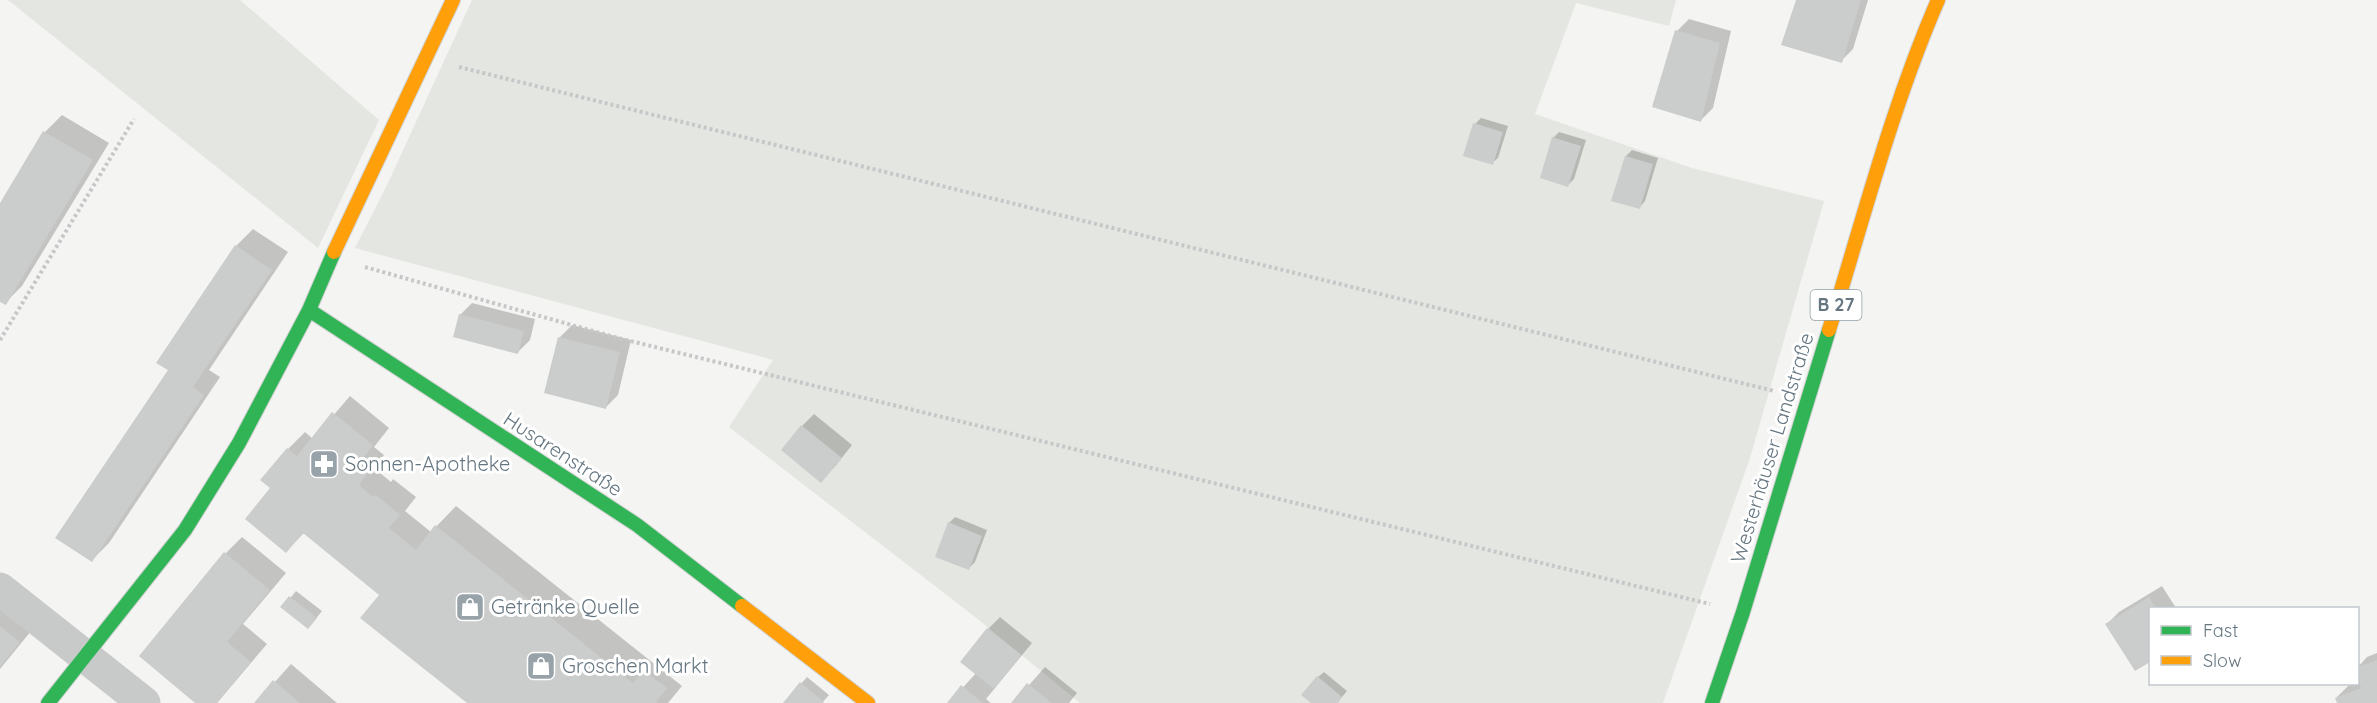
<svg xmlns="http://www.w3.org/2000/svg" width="2377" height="703" font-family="Quicksand,sans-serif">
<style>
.green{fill:#e4e6e1}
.shadow{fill:#0003}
.building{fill:#cbcccc}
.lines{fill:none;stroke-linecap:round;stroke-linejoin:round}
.fast-casing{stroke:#d0d1d2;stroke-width:16}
.slow-casing{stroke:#d0d1d2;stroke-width:16}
.path{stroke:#c6c7c8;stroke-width:4;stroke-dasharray:3 3;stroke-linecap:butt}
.street{stroke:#c8caca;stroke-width:33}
.fast{stroke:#30b455;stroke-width:14}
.slow{stroke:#ff9f0a;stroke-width:14}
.labels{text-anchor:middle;stroke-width:6;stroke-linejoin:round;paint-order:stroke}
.shield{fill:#fff;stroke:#939fa7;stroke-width:1.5}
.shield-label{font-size:18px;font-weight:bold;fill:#657681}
.street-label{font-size:20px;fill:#657681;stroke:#fff}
.poi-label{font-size:20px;fill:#657681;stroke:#fff;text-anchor:start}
</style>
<rect width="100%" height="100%" fill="#f4f4f2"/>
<path class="green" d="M8 0H240L379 120 318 248Z
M472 0H1676L1669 26 1576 3 1535 114 1692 168 1824 201 1750 458 1663 703H1080L979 620 729 427 773 360 355 248 388 183Z"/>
<path class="shadow" d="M1798 0H1868L1853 49 1841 61Z
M1689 19 1731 31 1713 108 1701 120 1677 31Z
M62 115 109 143 22 286 5 303 0 300V206L45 132Z
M1481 118 1508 126 1498 158 1492 163 1475 124Z
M1559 132 1586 140 1574 179 1568 185 1553 138Z
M1632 150 1658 158 1645 201 1640 207 1626 156Z
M253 229 288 252 209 370 220 377 109 543 92 560 170 370 236 246Z
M472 303 535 319 530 340 518 352 460 315Z
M572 325 631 340 618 395 606 407 546 392 560 337Z
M350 396 389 428 374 447 384 455 374 468 391 482 393 479 416 497 405 511 431 532 456 506 682 686 668 703H469L381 594 305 532 286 551 272 488 288 449 305 432 313 439Z
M814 414 852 445 833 469 802 426Z
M955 517 987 530 975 562 969 568 949 523Z
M242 537 286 573 243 624 267 644 217 703H198L226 553Z
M2162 586 2176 608H2150V660L2135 669 2107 624 2119 612Z
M296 591 322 611 314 621 283 607Z
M0 596 36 625 0 669Z
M1000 617 1032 643 986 699 991 703H949L976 673 988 629Z
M2377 653V703H2338L2336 698 2348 686 2360 682 2358 667 2367 657Z
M291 664 337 703H256Z
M1045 667 1077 693 1069 703H1013Z
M1324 672 1347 691 1337 703H1313L1318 677Z
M807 677 829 695 822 703H784Z"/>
<path class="building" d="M1796 0H1861L1842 63 1781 45Z
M1675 30 1720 43 1701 122 1652 107Z
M1473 123 1503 132 1493 165 1463 156Z
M43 131 93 160 6 305 0 302V203Z
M1552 137 1581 146 1568 187 1540 178Z
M1625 156 1653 164 1640 209 1611 201Z
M235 245 272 270 193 387 204 395 92 562 55 538 168 370 156 363Z
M459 314 524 331 518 354 453 337Z
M558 337 620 352 606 409 544 393Z
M332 412 373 445 358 465 368 473 359 485 373 497 376 495 400 515 389 528 416 550 435 525 633 683 643 670 667 688 656 702 658 703H467L360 618 379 595 303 533 286 553 245 519 270 488 260 480 287 448 297 456Z
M801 425 842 458 821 483 781 450Z
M948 522 982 536 969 570 935 557Z
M224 552 270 590 227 642 251 662 217 703H195L139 656Z
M289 596 317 618 308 629 280 607Z
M2149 597 2156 608H2150V662L2135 671 2105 624Z
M0 626 20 642 0 667Z
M987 628 1021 655 994 689 960 662Z
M2377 660V703H2337L2335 698 2361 688 2358 679V667Z
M1317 676 1342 697 1338 703H1311L1301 695Z
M273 680 300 703H254Z
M800 682 824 702 823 703H783Z
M1027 683 1052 703H1011Z
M961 685 983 703H947Z"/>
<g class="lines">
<g class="fast-casing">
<path id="fast" d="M309 310 637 525 742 606
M48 703 185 530 239 443 309 310 334 252
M1712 703 1743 612 1829 330"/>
</g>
<g class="slow-casing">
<path id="slow" d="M334 252 453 0
M1829 330C1863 220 1892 106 1938 0
M742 606 868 703"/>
</g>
<path class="path" d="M459 67 1774 391
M365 267 618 338 1710 604
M0 340 134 119"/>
<path class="street" d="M0 589 144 703"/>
<use href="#fast" class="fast"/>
<use href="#slow" class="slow"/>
</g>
<defs>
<g id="pharmacy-square" transform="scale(1.5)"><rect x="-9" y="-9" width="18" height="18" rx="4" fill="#97a2a9" stroke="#fff"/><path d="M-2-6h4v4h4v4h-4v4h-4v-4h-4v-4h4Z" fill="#fff"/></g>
<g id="shop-square" transform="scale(1.5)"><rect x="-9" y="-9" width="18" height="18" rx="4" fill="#97a2a9" stroke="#fff"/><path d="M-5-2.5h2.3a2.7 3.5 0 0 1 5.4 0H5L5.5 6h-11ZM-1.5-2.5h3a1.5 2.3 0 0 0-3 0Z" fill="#fff"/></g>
</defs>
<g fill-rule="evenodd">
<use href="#pharmacy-square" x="324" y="464"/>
<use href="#shop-square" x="470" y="607"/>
<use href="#shop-square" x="541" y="666"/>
</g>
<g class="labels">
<rect class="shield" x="1810.5" y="290" width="51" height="30" rx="4.5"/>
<g class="shield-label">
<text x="1836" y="311">B 27</text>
</g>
<g class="street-label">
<text transform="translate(1772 448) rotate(-73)" y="7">Westerhäuser Landstraße</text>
<text transform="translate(563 454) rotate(33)" y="7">Husarenstraße</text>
</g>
<g class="poi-label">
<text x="345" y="471">Sonnen-Apotheke</text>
<text x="491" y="614">Getränke Quelle</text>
<text x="562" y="673">Groschen Markt</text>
</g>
</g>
<rect x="2149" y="607" width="210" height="78" fill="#ffffff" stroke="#c1c8cd" stroke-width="1.5"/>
<rect x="2161" y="626" width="30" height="9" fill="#30b455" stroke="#c1c8cd" stroke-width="1.5"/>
<text x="2203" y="637" font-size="18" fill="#657681">Fast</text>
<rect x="2161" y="656" width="30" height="9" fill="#ff9f0a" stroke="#c1c8cd" stroke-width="1.5"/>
<text x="2203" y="667" font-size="18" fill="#657681">Slow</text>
</svg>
